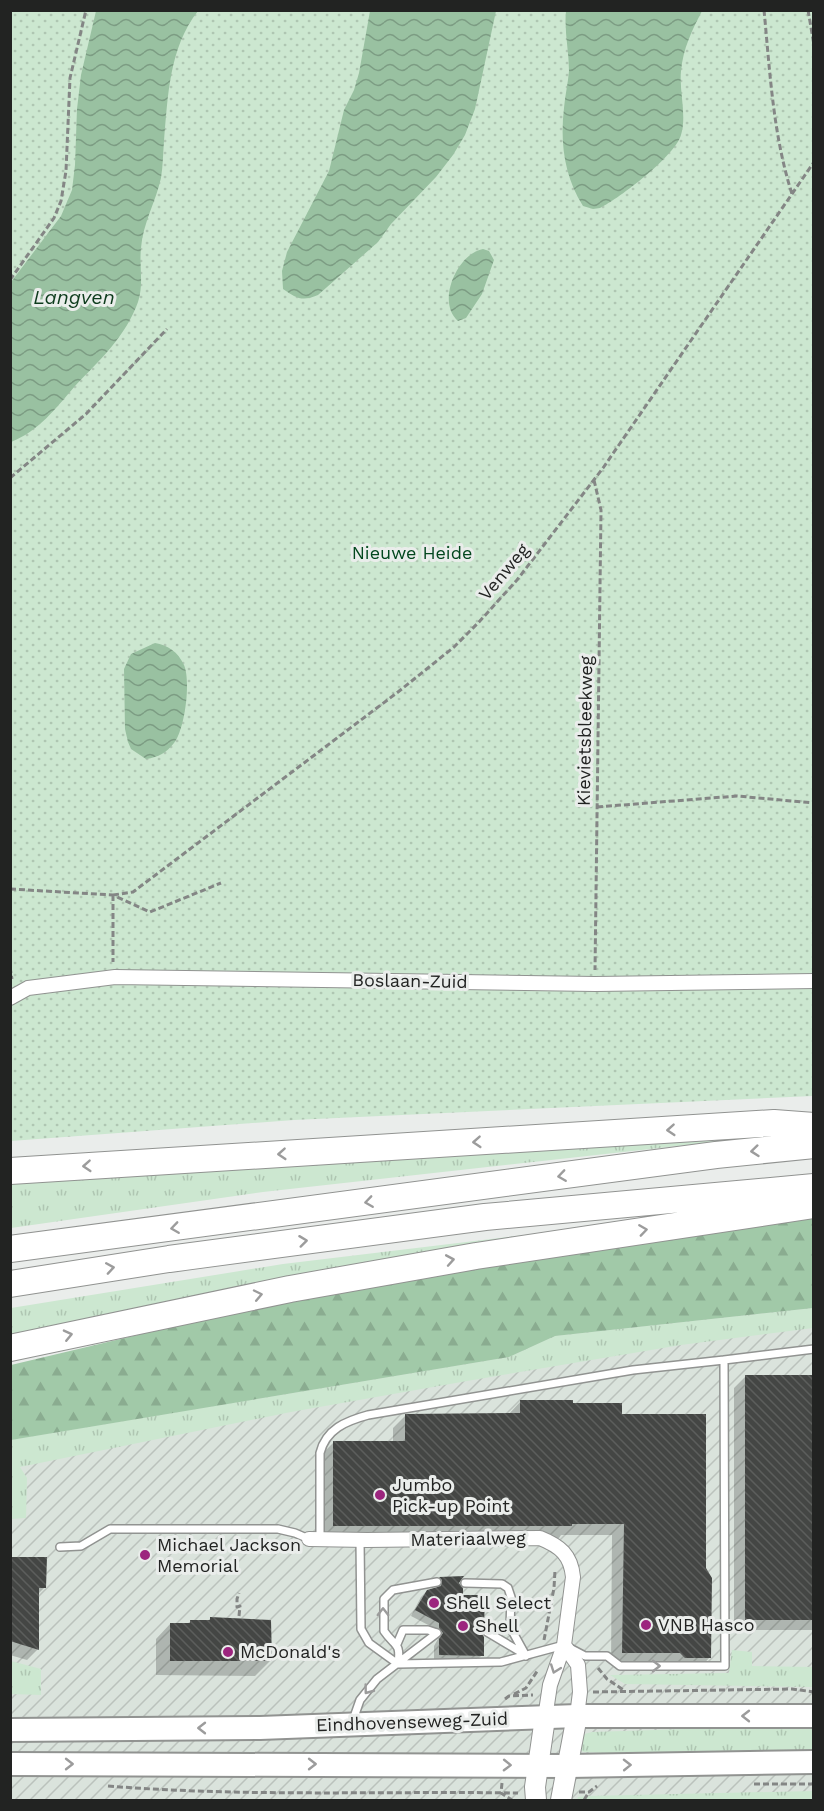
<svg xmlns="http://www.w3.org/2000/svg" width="824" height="1811" font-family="'Work Sans',sans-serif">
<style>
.industrial{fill:url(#industrial-furrows)}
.grass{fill:url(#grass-tufts)}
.forest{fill:url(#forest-firs)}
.park{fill:url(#park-dots)}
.water{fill:url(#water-waves)}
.shadow{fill:#0003}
.building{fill:url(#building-back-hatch)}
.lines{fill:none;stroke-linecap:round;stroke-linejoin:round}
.lane-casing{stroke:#919391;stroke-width:10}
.street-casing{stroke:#919391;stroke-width:16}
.secondary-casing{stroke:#919391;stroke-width:22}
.primary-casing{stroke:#919391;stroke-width:26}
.highway-casing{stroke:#919391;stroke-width:28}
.path{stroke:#848685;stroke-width:3;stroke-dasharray:6 3;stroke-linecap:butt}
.lane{stroke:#fff;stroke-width:7}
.street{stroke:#fff;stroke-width:14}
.secondary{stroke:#fff;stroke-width:20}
.primary{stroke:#fff;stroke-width:22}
.highway{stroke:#fff;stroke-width:26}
.oneway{stroke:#9c9c9c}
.poi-dot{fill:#9c257e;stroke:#eaedeb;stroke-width:2}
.labels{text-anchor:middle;stroke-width:6;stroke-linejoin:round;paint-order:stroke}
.park-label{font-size:18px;fill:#03471e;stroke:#eaedeb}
.street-label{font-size:18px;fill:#222322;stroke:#eaedeb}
.poi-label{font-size:18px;fill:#222322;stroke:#eaedeb;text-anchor:start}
.water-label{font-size:20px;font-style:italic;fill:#0d3b1c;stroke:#eaedeb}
</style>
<defs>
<pattern id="industrial-furrows" width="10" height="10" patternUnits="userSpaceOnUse" patternTransform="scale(1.5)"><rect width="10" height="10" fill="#dae3dc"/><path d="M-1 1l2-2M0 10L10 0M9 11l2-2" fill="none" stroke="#bbc2bc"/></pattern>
<pattern id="grass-tufts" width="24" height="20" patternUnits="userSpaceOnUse" patternTransform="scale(1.5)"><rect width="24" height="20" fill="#cce7d0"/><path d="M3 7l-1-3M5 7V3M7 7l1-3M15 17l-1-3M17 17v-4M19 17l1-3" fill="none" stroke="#afc6b2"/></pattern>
<pattern id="forest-firs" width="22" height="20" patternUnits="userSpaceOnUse" patternTransform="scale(1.5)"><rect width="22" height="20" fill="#a1c9a8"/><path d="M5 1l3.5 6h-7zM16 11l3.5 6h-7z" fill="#8aac90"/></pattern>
<pattern id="park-dots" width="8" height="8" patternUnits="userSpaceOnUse" patternTransform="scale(1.5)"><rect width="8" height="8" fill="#cce7d0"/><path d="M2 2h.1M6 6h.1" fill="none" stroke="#afc6b2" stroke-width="1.8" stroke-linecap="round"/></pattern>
<pattern id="water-waves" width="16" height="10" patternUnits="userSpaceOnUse" patternTransform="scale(1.5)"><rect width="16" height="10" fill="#99c1a1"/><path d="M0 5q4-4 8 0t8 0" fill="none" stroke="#7c9c83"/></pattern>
<pattern id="building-back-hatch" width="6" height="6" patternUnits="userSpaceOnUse" patternTransform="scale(1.5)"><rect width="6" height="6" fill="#444644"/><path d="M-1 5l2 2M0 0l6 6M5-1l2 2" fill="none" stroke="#5c5e5c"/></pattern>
</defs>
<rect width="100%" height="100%" fill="#eaedeb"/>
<path class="industrial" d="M813 1272V1800H11V1409Z"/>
<path class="grass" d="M813 1131 263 1192 11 1228V1182Z
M690 1215 11 1340V1308L283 1264Z
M813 1308V1328L681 1345 467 1381 291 1412 20 1467 27 1478 26 1518 11 1519 10 1440 509 1357 555 1336Z
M732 1650 752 1652V1666L813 1667V1687L625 1684 610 1675 729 1673Z
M11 1661 41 1669V1695L11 1694Z
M813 1725V1750L626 1754 584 1752 580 1750 581 1735 592 1732Z
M813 1791V1800H577L578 1797 587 1796Z"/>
<path class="forest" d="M813 1216V1308L555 1336 509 1357 11 1440V1365L309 1294Z"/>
<path class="park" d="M11 11H813V1096L294 1120 11 1141Z"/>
<path class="water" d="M96 11H198C169 48 168 96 164 141 163 153 163 166 161 178 156 201 143 223 141 248 139 266 144 284 138 302 126 336 99 361 75 386 56 408 39 431 11 442V282L61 216 72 190 75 165 77 109 81 75Z
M370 11H496L475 109 465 135 453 155 436 177 391 224 378 242 318 295C302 302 296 298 283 289L282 271 287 252 329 171 344 110 354 90 359 73Z
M566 11H702C692 30 683 49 681 71 679 92 687 115 681 135 675 156 620 198 600 208L593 209 583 206C564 176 560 142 564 108 565 96 568 83 569 71 569 51 564 31 566 11Z
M483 249 489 251 494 260 482 294 466 318 458 321C436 302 457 254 483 249Z
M155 643C168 645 178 652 184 665 191 681 185 729 174 743 166 753 159 757 146 759L131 749 128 742 125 729 124 669 131 654Z"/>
<path class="shadow" d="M746 1376 814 1377V1630H734V1388Z
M521 1401 571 1405 620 1415 704 1568 710 1657 698 1670 672 1669 668 1665H611L612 1535H561L559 1538H321V1455L334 1442H393V1428L405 1416 509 1414Z
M10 1559 45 1587 38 1594V1649L27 1660 10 1655Z
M440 1578H461L458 1584 462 1597 480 1631 482 1655 476 1661 434 1660V1646L438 1639 434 1634V1628L411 1616 421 1597 427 1591 437 1588 435 1583Z
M211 1618 270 1661 255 1676 156 1675V1639L170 1624H187L191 1621H208Z"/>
<path class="building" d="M745 1375H813V1620H745Z
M520 1400H573V1403H622V1414H706V1568L712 1578 711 1658H685L680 1653H622L624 1524H572V1526H333V1441H405V1414L520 1413Z
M10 1557H47L46 1588H39V1650L10 1641Z
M464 1576 459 1583 463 1588V1595H485L484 1627 481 1631 484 1637V1656L439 1655V1639L443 1633 439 1628V1623L415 1610 427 1590 441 1586 442 1580 439 1577Z
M210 1617 271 1620 272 1661H170V1623H190V1620H210Z"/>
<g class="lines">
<g class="lane-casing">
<path id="lane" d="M320 1540V1453C326 1429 346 1421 368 1415L633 1370 724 1360
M360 1540 361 1629 369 1643 398 1664 501 1662 564 1645 585 1656H607L620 1666H725L724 1360 814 1349
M60 1547 81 1546 110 1529H278L295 1533 309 1539
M465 1583 502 1584 508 1588 511 1597 510 1627 526 1656
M487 1632 524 1654
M397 1644 403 1630H428L437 1633
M398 1664C401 1642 395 1647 384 1631V1599L393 1590 437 1582
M353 1720 360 1700 377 1679 437 1633"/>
</g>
<g class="street-casing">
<path id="street" d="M10 998 28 988 115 977 595 984 814 981
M309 1539 367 1540 540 1538C560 1546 571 1555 573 1577L564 1645 550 1685 545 1718
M564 1645 578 1665 580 1692 577 1716"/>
</g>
<g class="secondary-casing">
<path id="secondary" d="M536 1800 535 1787 545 1718
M561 1800 577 1716"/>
</g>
<g class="primary-casing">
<path id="primary" d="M10 1730 260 1728 577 1716H814
M10 1764 568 1766 814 1762"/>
</g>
<g class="highway-casing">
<path id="highway" d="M10 1171 774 1123 814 1126
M10 1249 716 1155 814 1145
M10 1284 169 1259 485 1217 814 1187
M10 1348 290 1289 476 1256 814 1205"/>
</g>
<path class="path" d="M764 10C770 72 773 135 792 194
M808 10 814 45
M10 280 54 218 61 201 66 171 70 78 86 10
M10 478 86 414 167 329
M594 480 601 510 595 970
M597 807 737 796 814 803
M10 889 113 895 150 912 221 883
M113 895 133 892 398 692 454 647 479 622 517 580 603 468 814 162
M113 895V962
M10 967 12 979
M239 1616 240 1606 237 1607V1599L239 1593
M544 1640 554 1588 555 1570
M598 1668 607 1679 625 1691
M593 1692 792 1689 814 1692
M514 1694 526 1688 538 1670
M505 1699 509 1696 533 1695
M502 1783 501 1793 512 1800
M754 1784H814
M108 1786C244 1797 382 1791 518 1793
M579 1792H589L597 1786
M584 1800 589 1792"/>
<use href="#lane" class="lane"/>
<use href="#street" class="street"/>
<use href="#secondary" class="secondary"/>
<use href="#primary" class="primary"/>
<use href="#highway" class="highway"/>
</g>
<defs><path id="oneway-chevron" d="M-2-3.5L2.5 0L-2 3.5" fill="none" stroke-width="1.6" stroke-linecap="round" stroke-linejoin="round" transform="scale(1.5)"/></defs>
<g class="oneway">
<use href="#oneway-chevron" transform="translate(671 1130) rotate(176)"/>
<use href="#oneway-chevron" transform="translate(477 1142) rotate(176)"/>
<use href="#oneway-chevron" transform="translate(755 1151) rotate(174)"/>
<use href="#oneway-chevron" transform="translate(282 1154) rotate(176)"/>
<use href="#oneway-chevron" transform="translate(87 1166) rotate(176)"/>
<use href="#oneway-chevron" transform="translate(562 1176) rotate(172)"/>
<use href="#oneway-chevron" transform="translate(369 1202) rotate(172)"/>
<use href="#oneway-chevron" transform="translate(175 1228) rotate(172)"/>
<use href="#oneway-chevron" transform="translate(643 1230) rotate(-8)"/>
<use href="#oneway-chevron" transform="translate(303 1241) rotate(-7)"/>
<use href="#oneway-chevron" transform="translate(450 1260) rotate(-10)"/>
<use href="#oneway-chevron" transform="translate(110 1268) rotate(-9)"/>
<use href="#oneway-chevron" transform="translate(258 1295) rotate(-12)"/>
<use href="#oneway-chevron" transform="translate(68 1335) rotate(-13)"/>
<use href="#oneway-chevron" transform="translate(383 1612) rotate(-90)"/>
<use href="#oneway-chevron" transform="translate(656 1666)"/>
<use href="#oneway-chevron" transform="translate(555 1669) rotate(110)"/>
<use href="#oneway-chevron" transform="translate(368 1690) rotate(127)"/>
<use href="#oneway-chevron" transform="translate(746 1716) rotate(180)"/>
<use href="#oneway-chevron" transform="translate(202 1728) rotate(180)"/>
<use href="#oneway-chevron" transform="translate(69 1764)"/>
<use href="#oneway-chevron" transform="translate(312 1764)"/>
<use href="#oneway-chevron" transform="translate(507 1765) rotate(1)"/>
<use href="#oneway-chevron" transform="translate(627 1765) rotate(-1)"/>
</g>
<g class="poi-dot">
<circle cx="380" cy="1495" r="6"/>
<circle cx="145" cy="1555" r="6"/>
<circle cx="434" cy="1603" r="6"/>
<circle cx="646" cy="1625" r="6"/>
<circle cx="463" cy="1626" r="6"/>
<circle cx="228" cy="1652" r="6"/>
</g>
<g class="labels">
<g class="park-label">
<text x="412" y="559">Nieuwe Heide</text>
</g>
<g class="street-label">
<text transform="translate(504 572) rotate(-50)" y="6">Venweg</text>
<text transform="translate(585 731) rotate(-89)" y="6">Kievietsbleekweg</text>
<text transform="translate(410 981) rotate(1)" y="6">Boslaan-Zuid</text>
<text transform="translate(468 1539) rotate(-1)" y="6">Materiaalweg</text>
<text transform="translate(412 1722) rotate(-2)" y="6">Eindhovenseweg-Zuid</text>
</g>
<g class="poi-label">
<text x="392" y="1491">Jumbo<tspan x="392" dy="21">Pick-up Point</tspan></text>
<text x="157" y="1551">Michael Jackson<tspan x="157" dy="21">Memorial</tspan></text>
<text x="446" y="1609">Shell Select</text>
<text x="658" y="1631">VNB Hasco</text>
<text x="475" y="1632">Shell</text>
<text x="240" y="1658">McDonald's</text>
</g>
<g class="water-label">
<text x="74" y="304">Langven</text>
</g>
</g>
<rect width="824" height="1811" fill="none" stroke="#222322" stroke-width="24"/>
</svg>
